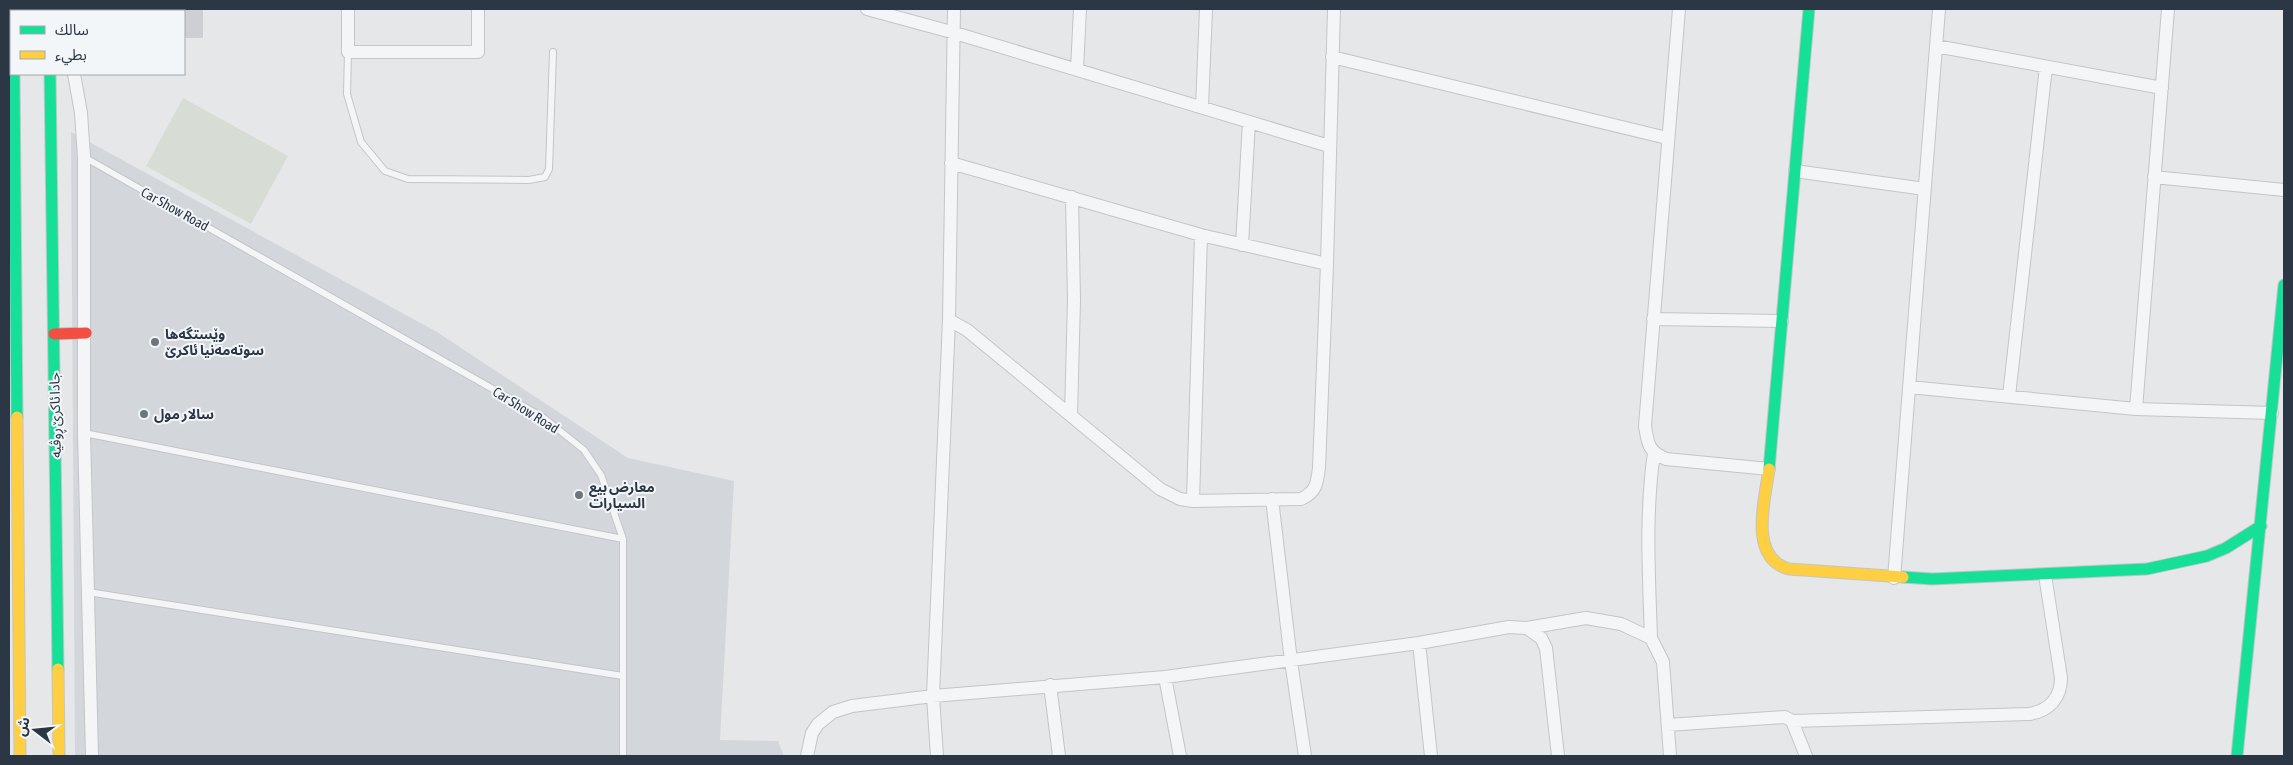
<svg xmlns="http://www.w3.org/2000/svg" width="2293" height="765" font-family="'Asap Condensed','Noto Sans Arabic',sans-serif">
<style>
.built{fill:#d3d7dc}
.green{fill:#d7ddd5}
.building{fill:#cdcfd2}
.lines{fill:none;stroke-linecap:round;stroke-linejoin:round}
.lane-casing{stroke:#c3c5c7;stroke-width:8}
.street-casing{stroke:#c3c5c7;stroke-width:14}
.fast-casing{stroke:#c3c5c7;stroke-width:13}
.slow-casing{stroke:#c3c5c7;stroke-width:13}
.jam-casing{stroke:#c3c5c7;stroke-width:13}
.lane{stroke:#f4f5f7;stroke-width:6}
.street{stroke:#f4f5f7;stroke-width:12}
.fast{stroke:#16e098;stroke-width:11}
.slow{stroke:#ffcf43;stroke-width:11}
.jam{stroke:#f24e42;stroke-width:11}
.poi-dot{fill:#6c757e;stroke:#f3f6f9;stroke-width:2}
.labels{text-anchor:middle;stroke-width:4;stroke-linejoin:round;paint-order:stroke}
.street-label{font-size:14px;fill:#2b3744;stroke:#f3f6f9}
.poi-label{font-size:14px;font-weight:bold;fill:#2b3744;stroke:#f3f6f9;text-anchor:start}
</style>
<rect width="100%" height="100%" fill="#e5e7e9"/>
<path class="built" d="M71 132 437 332 628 458 734 481 720 740 778 741 784 756H75Z"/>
<path class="green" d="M183 98 288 156 251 224 146 166Z"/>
<path class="building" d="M184 9H203V38H184Z"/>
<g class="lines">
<g class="lane-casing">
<path id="lane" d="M348 52 347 94 361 142 385 171 408 179 529 180 545 177 549 169 553 52
M84 157 544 418 584 450 601 475 623 539V756
M84 433 623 539
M88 592 623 676"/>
</g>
<g class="street-casing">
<path id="street" d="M348 9V52H478V9
M867 9 955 33 1329 146
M1679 9 1645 426C1648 444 1648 451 1666 459L1769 469
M1936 46 2162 88
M1332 57 1667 138
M1077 70 1080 9
M74 74 81 113 84 157V433L92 756
M1202 107 1206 9
M951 163 1201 235 1327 264
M1795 171 1925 189
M2154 177 2284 190
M1242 245 1249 122
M1653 319 1782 321
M949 320 967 330 1160 489 1180 499 1193 501 1301 499C1316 492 1317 484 1319 468L1327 264 1334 9
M1909 387 2136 409 2272 413
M2009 396 2046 67
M2136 409 2168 9
M1071 415 1074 300 1072 197
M1272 499 1291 661 1305 756
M1193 501 1201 235
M1894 578 1939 9
M1527 628 1586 618 1621 624 1651 638 1663 662 1670 756
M1651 638C1649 576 1645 514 1654 453
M1419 643 1431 756
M1165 677 1180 756
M1050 685 1059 756
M1792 721 2029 714C2049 711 2061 698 2061 678L2045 575
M1668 725 1785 717 1792 721 1806 756
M807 756 812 733 818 724 833 712 852 706 933 696 1165 677 1419 643 1509 627 1527 628 1541 638 1546 648 1558 756
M937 756 933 696 949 320 954 9"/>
</g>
<g class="fast-casing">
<path id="fast" d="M14 74 17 417
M50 74 58 669
M1769 469 1809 9
M1903 577 1932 579 2147 569 2207 556 2226 548 2261 526
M2237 756 2284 285"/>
</g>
<g class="slow-casing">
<path id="slow" d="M14 9V11
M49 9V11
M17 417 20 756
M1769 469C1765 500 1748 558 1789 569L1903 577
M58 669 59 756"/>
</g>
<g class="jam-casing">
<path id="jam" d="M54 334 86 333"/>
</g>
<use href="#lane" class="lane"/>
<use href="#street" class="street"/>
<use href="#fast" class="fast"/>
<use href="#slow" class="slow"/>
<use href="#jam" class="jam"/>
</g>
<g class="poi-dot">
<circle cx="155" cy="342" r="5"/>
<circle cx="144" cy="414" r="5"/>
<circle cx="579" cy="495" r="5"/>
</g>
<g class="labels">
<g class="street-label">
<text transform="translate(175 209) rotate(29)" y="5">Car Show Road</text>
<text transform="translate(526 410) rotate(32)" y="5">Car Show Road</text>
<text transform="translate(55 415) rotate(-91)" y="5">جادا ئاکرێ ڕوڤیە</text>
</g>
<g class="poi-label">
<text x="165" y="339">وێستگەها<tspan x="165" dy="16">سوتەمەنیا ئاکرێ</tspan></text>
<text x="154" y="419">سالار مول</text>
<text x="589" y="492">معارض بيع<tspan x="589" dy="16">السيارات</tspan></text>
</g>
</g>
<rect width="2293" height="765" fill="none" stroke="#2b3744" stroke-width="20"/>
<rect x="10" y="10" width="175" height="65" fill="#f3f6f9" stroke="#a3aab1"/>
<rect x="20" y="26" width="25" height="8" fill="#16e098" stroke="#a3aab1"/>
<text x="55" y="35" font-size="15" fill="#2b3744">سالك</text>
<rect x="20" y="51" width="25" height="8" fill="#ffcf43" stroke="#a3aab1"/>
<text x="55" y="60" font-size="15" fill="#2b3744">بطيء</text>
<g transform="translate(35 730) rotate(286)" stroke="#f3f6f9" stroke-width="4" paint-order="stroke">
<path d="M0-4L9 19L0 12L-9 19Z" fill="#2b3744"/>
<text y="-8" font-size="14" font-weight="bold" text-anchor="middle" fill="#2b3744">ش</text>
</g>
</svg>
